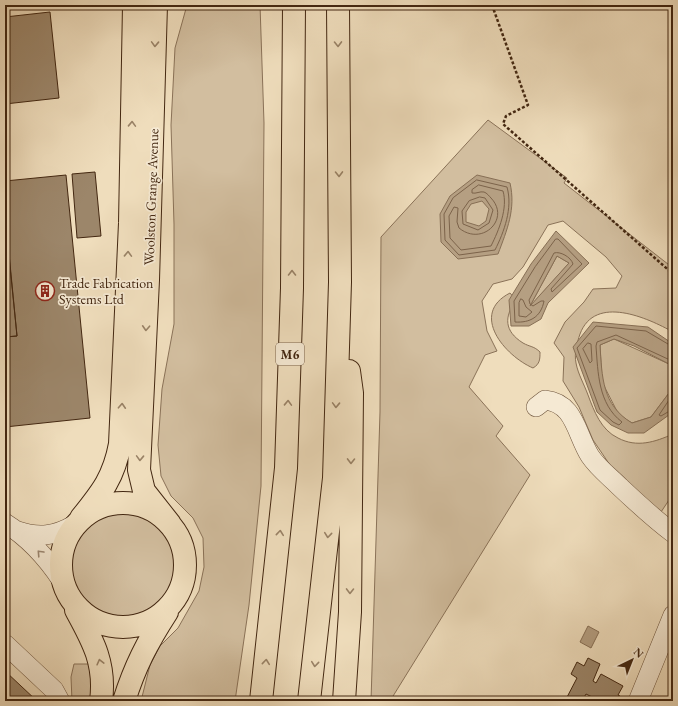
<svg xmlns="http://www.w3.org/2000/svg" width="678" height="706" font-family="'EB Garamond',serif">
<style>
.green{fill:#d2be9f;stroke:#8a7258}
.water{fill:#b59f82;stroke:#876f55;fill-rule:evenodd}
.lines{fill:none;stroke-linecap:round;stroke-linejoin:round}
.shore{stroke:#7c634a;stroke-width:1}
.building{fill:#9c866a;stroke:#432711}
.minor-casing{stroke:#6e543c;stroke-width:20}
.major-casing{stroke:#432711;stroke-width:24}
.highway-casing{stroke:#432711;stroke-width:24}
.path{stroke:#432711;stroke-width:2.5;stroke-dasharray:3 2;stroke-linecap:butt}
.minor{stroke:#f5e9d3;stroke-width:19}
.major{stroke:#efddbc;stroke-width:22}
.highway{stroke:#efddbc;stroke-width:22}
.oneway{stroke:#998266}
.oneway2{stroke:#9c8872}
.labels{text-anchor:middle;stroke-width:3.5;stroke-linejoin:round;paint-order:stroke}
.shield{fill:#f5e9d3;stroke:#78614b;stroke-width:1}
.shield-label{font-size:13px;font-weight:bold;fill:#432711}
.street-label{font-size:14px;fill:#432711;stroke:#f5e9d3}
.poi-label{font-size:14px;fill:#432711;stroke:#f5e9d3;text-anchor:start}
</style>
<rect width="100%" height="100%" fill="#efddbc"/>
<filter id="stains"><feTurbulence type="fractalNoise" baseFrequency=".005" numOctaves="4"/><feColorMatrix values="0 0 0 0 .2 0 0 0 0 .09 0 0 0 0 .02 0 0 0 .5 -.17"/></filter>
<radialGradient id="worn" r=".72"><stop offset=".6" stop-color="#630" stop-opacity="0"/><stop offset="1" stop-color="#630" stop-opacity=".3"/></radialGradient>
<path class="green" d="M187 5H260L264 123 261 486 249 605 235 701H141L150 665 160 646 178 628 199 591 204 567 203 538 193 518 171 496 161 476 158 445 162 389 174 324V224L171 125 175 48Z
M488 120 567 178 564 183 673 268V332C648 318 595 294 580 334 577 343 574 353 576 363 578 374 584 384 588 395 594 411 601 430 618 438 637 448 655 442 673 434L669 500 659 515 612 468 593 440 579 407 563 381 564 357 554 343 565 322 584 302 593 289 616 288 622 276 606 257 563 221 548 225 523 267 512 279 493 284 482 301 487 331 497 351 485 355 469 387 503 426 496 436 530 475 390 701H371L380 412 381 237Z
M557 256 569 263 529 308Z
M510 293 516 300C504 317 504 331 523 343 530 347 534 346 540 352 540 359 540 364 533 368 505 356 469 314 510 293Z
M614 339 669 364 672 389 651 417 632 423 619 415 602 382 600 345Z
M70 564a53 53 0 1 1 106 0a53 53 0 1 1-106 0Z
M74 664H90L92 701H72L71 677Z"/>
<path class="water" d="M477 175 510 183C516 209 507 230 498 254L458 259 441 242 440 214 450 196ZM482 201 489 209 486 221 479 226 466 222V212L471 204Z
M556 231 589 263 548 303 541 319 529 326H511L509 300 531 264ZM557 256 569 263 530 306Z
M593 322 648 327 673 344V412L644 433H628L611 425 597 412 573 347ZM614 339 634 346 669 364 672 389 651 417 632 423C602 405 602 377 600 345Z
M588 626 599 632 591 648 580 642Z"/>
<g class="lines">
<path class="shore" d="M477 180 507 187C513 208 504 232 495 250L459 255 445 240 444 214 453 198Z
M479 185 503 191C508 208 499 230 491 246L461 250 450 238 449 216 454 207 458 208 457 222 459 228C482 247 511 219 491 198 489 196 487 193 484 192 480 191 476 194 472 193V190Z
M480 197 485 198 493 210 489 223 478 230 463 224 462 211 469 201Z
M556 239H558L582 264 552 292 551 289 573 264C571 257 560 251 554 253L529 300 530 304 533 306 541 301H544C541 317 530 323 515 322L514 301 535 267Z
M521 299 523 300 526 307 532 312 526 317 519 316V303Z
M588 343 591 344 592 361 590 363 583 349Z
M673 347 646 331 596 326 577 348 600 410 613 422 619 425 622 422C598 404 598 372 596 346L597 342 616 335 670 360 673 367
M673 394 659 415 661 416 673 409"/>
</g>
<path class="building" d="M50 12 59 98 5 104V17Z
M95 172 101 236 77 238 72 174Z
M66 175 90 418 5 427V337L17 336 5 212V181Z
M5 247H8L17 336 5 337Z
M588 658 600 664 593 681 596 683 601 674 623 686 618 695 620 696 617 701H600L586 694 582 701H565L577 678 571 674 577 662 584 666Z
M5 671 37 701H5Z"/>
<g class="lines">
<g class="minor-casing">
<path id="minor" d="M536 407 545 400C575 403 576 434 590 456 598 468 610 477 620 487 637 503 654 519 673 533
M5 523C29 538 47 558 62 581
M18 531C39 538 55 536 74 525
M5 644 54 690 60 701
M638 701 673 615"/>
</g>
<g class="major-casing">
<path id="major" d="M156 5 148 280 139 470 144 491 170 524
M61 565a62 62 0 1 1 124 0a62 62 0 1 1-124 0Z
M81 518C102 492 114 477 120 444L130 223 134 5
M76 610C93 641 106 664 101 701
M124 701C135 666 147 643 167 612"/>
</g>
<g class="highway-casing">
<path id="highway" d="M261 701 286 468 292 288 294 5
M309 701 334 478 340 282 338 5
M344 701 350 612 352 393 349 371"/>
</g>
<path class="path" d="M492 5 528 105 506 116 503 124 673 274"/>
<use href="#minor" class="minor"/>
<use href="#major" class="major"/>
<use href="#highway" class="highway"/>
</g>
<defs><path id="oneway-chevron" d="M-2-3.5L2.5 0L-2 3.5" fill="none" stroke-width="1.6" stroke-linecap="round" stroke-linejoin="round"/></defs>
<g class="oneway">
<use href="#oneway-chevron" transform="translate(155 44) rotate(92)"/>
<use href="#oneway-chevron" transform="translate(338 44) rotate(89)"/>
<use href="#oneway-chevron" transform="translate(132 124) rotate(-88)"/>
<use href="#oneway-chevron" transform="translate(339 174) rotate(89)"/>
<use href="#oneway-chevron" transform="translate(128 254) rotate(-88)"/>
<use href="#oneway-chevron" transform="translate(292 273) rotate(-90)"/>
<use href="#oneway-chevron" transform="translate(146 328) rotate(93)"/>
<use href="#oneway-chevron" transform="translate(288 403) rotate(-88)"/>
<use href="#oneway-chevron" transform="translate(336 405) rotate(92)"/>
<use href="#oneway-chevron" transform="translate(122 406) rotate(-87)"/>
<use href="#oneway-chevron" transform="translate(140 458) rotate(92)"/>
<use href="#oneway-chevron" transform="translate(351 461) rotate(91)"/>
<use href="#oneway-chevron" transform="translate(280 533) rotate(-84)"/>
<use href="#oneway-chevron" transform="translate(328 535) rotate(96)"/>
<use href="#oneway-chevron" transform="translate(350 591) rotate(91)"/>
<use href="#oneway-chevron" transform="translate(100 662) rotate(-104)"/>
<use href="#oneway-chevron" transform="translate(266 662) rotate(-84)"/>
<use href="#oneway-chevron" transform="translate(315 664) rotate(96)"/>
</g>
<use class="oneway2" href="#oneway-chevron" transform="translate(40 553) rotate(-133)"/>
<defs>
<g id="building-ring" transform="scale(1)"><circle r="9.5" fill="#f5e9d3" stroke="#8f2418" stroke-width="1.5"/><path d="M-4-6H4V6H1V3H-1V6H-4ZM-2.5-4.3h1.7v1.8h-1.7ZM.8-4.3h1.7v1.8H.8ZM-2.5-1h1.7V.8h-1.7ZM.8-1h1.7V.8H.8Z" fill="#8f2418"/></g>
</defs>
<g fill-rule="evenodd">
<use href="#building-ring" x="45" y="291"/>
</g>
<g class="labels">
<rect class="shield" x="276" y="343" width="28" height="22" rx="3"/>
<g class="shield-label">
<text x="290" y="359">M6</text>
</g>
<g class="street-label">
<text transform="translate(151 197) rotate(-88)" y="5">Woolston Grange Avenue</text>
</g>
<g class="poi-label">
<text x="59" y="288">Trade Fabrication<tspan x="59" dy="16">Systems Ltd</tspan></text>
</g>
</g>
<rect width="678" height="706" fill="none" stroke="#efddbc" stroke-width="20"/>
<rect x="6" y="6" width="666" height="694" fill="none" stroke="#432711" stroke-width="2"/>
<rect x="10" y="10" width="658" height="686" fill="none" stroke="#432711"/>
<g transform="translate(632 660) rotate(43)" stroke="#f5e9d3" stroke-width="3" paint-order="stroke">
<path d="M0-3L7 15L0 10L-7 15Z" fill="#432711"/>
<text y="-6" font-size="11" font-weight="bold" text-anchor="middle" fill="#432711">N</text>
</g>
<rect width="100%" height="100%" filter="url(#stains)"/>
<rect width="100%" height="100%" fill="url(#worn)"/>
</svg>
